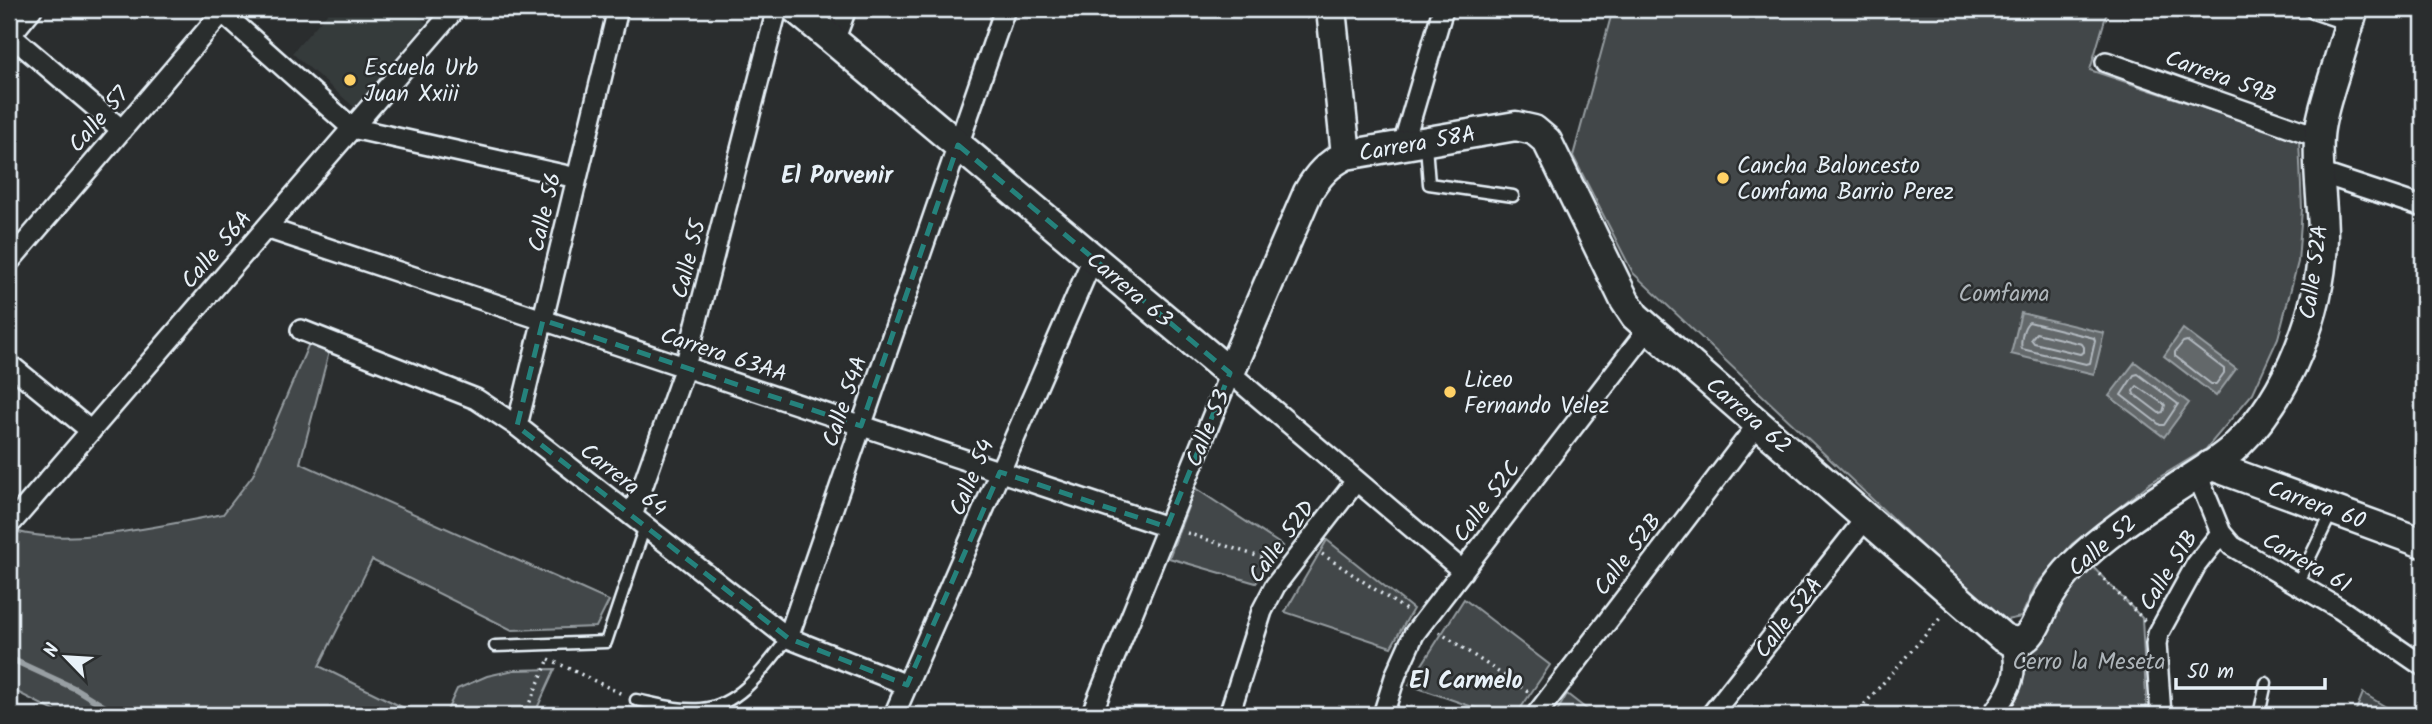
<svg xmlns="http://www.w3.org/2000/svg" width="2432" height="724" font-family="Kalam,sans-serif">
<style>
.built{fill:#363a3b}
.green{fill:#424648;stroke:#959ca0;stroke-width:2}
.water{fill:#63686b;stroke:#989fa3;stroke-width:2}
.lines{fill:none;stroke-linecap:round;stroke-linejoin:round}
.shore{stroke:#b3bac0;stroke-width:2}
.stream{stroke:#989fa3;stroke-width:6}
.lane-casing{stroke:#e8f1f8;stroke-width:15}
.street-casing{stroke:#e8f1f8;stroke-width:24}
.secondary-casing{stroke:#e8f1f8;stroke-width:33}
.path{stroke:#e8f1f8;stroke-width:3.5;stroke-dasharray:2 5;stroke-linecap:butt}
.lane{stroke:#2a2d2e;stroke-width:10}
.street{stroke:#2a2d2e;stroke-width:19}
.secondary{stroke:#2a2d2e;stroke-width:28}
.marked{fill:none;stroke:#25827c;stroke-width:5;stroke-dasharray:14 9;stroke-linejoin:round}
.poi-dot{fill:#ffd166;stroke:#2a2d2e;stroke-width:2.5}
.labels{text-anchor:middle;stroke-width:5;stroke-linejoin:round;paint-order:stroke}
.poi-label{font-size:23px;fill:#e8f1f8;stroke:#2a2d2e;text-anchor:start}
.street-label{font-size:23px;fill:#e8f1f8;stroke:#2a2d2e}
.park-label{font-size:23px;fill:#aeb5ba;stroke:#2a2d2e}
.neighbourhood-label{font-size:24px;font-weight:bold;fill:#e8f1f8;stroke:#2a2d2e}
</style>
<rect width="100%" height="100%" fill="#2a2d2e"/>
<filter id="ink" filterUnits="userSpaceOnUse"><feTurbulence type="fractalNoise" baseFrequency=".0143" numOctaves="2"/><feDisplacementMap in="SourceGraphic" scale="14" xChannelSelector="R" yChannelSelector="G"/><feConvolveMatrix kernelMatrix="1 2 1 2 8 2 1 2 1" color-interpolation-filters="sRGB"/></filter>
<g filter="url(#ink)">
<path class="built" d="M331 9H410L426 23 354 107 292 53Z"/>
<path class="green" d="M1613 9H2108L2090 70 2299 140 2302 209 2298 262 2278 338 2253 393 2206 449 2150 483 2072 544 2036 585 2021 617 2001 621 1633 273 1573 156Z
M310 341 330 348 300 463 609 601 596 627 512 630 372 560 319 666 418 715H62L9 688V529C64 549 164 525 223 514L253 475Z
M1195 488 1283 546 1256 583 1169 558Z
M1327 540 1413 609 1391 647 1285 612Z
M2089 563 2142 618 2147 715H2008L2018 694 2027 663 2064 588Z
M1464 599 1550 665 1516 715H1496L1409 685Z
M555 669 534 715H445L457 689 487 676 514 670Z
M2363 693 2399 715H2354Z
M1567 694 1594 715H1555Z"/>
<path class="water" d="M2021 313 2104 333 2094 374 2011 354Z
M2183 329 2236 369 2216 396 2164 356Z
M2135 362 2189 403 2164 437 2109 396Z"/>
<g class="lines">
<path class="shore" d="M2029 322 2094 338 2095 341 2090 363 2086 364 2022 349C2020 342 2023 326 2029 322Z
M2036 333 2082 344 2084 347V352L2080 354 2034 343 2031 339Z
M2187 341 2224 369V373L2216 384H2211L2175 356V352L2183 342Z
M2138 374 2178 404 2164 425H2160L2121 395 2134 375Z
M2137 386 2165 405 2163 412 2159 413 2134 394 2133 391Z"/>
<path class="stream" d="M9 658 76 689 118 715"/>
<g class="lane-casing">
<path id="lane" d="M1426 145 1429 184 1513 196
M2297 584 2332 512
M495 646 606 642 645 526
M636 700C656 704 680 711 701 709 740 706 766 666 788 638
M2259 715 2266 683"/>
</g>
<g class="street-casing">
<path id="street" d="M2315 9 2350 21
M222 12 352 128 577 178
M9 34 122 130
M9 37 32 9
M834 41 846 9
M2106 62 2319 137
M1403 145 1443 9
M2320 173 2423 207
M266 228 1167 527
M9 262 225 9
M301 330 476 399 517 426 788 638 907 685
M9 364 91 431
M517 426 618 9
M2197 474 2221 533 2232 546 2340 609 2423 666
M632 516 685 367 777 9
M9 517 13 521 455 9
M788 638 1005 9
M894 715 1093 258
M1091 715 1230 373 1463 571
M1229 715 1262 611 1275 586 1356 481
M1383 715 1396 674 1414 634 1649 328
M1536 715 1758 424
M1711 715 1866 518
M1992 715C2011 689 2020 675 2011 642
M2161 715 2156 644 2158 634 2196 565 2221 533"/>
</g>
<g class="secondary-casing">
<path id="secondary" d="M796 9 1230 373 1308 192C1318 175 1328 164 1346 155L1516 126 1534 130 1547 141 1625 301 1635 316 2002 637C2032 654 2037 616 2049 597 2056 586 2063 576 2072 567 2103 535 2144 509 2182 484 2201 472 2222 460 2238 444 2289 395 2322 308 2323 237 2323 204 2317 170 2319 137 2320 119 2326 102 2331 85 2339 60 2346 34 2354 9
M1331 9 1346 155
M2210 465 2423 543"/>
</g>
<path class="path" d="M1273 9 1308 18
M1187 533 1272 561
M1322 554 1409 612
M2099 574 2145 621
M1439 632 1528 692
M549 659 624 695
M524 715 549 659
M1855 715 1942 616"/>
<use href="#lane" class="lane"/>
<use href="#street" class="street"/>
<use href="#secondary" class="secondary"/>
</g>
</g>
<path class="marked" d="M958 145 1230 373 1167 527 1000 472 907 685 788 638 517 426 543 320 861 426Z"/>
<g class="poi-dot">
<circle cx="350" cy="80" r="7"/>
<circle cx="1723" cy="178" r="7"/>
<circle cx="1450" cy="392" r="7"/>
</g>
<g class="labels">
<g class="poi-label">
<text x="364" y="75">Escuela Urb<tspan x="364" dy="26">Juan Xxiii</tspan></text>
<text x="1737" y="173">Cancha Baloncesto<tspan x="1737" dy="26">Comfama Barrio Perez</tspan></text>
<text x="1464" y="387">Liceo<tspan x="1464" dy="26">Fernando Velez</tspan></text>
</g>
<g class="street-label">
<text transform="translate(2221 76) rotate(20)" y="8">Carrera 59B</text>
<text transform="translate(98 119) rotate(-49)" y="8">Calle 57</text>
<text transform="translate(1417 143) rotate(-10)" y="8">Carrera 58A</text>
<text transform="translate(544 212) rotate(-77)" y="8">Calle 56</text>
<text transform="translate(216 249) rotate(-49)" y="8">Calle 56A</text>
<text transform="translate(688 259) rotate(-76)" y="8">Calle 55</text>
<text transform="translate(2313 272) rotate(-82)" y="8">Calle 52A</text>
<text transform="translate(1130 289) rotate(40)" y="8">Carrera 63</text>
<text transform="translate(724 354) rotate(18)" y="8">Carrera 63AA</text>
<text transform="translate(844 401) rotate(-71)" y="8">Calle 54A</text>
<text transform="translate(1749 415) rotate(41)" y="8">Carrera 62</text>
<text transform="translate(1207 428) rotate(-68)" y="8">Calle 53</text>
<text transform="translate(971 477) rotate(-67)" y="8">Calle 54</text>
<text transform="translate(624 479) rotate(38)" y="8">Carrera 64</text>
<text transform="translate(1486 501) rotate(-53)" y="8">Calle 52C</text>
<text transform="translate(2317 504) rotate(20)" y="8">Carrera 60</text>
<text transform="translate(1281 541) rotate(-54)" y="8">Calle 52D</text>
<text transform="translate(2102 545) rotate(-40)" y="8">Calle 52</text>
<text transform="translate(1627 554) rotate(-53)" y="8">Calle 52B</text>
<text transform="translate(2307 562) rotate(30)" y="8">Carrera 61</text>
<text transform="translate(2168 570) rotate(-58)" y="8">Calle 51B</text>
<text transform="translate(1788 617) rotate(-52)" y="8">Calle 52A</text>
</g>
<g class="park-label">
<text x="2004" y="301">Comfama</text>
<text x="2089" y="669">Cerro la Meseta</text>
</g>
<g class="neighbourhood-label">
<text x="837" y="183">El Porvenir</text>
<text x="1466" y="688">El Carmelo</text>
</g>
</g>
<rect width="2432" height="724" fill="none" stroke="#2a2d2e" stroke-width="35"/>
<rect x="18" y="18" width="2397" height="689" fill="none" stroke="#e8f1f8" stroke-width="2.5" filter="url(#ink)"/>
<g transform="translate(66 657) rotate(295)" stroke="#2a2d2e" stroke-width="5" paint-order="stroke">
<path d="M0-5L12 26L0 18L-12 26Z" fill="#e8f1f8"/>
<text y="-10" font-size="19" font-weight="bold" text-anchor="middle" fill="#e8f1f8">N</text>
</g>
<path d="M2176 678v10h149v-10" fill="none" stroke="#e8f1f8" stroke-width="3.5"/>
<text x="2187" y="678" font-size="21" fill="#e8f1f8" stroke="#2a2d2e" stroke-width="5" paint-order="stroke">50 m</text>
</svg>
